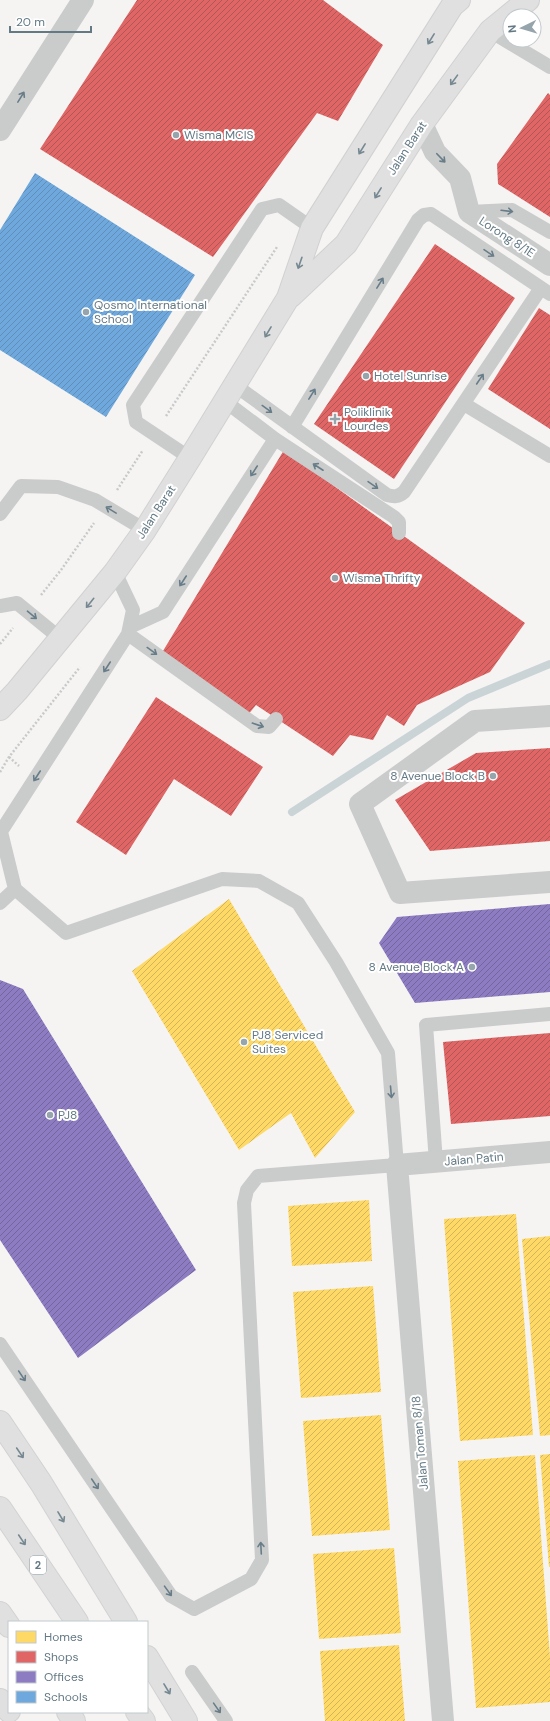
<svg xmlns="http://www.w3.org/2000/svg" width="550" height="1721" font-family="'DM Sans',sans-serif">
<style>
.homes{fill:url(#homes-hatch)}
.shops{fill:url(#shops-hatch)}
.offices{fill:url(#offices-hatch)}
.schools{fill:url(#schools-hatch)}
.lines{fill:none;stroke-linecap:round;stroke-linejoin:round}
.stream{stroke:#cad4d6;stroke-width:8}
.primary-casing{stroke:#d1d1d1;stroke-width:24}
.trunk-casing{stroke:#d2d2d3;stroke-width:24}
.path{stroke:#c8caca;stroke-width:2.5;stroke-dasharray:2 2;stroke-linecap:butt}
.service{stroke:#cacccc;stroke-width:14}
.minor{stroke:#cacccc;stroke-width:22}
.tertiary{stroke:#cacccc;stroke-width:22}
.primary{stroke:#dfe0df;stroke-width:22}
.trunk{stroke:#dfe0df;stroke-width:22}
.oneway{stroke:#768892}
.oneway2{stroke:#687d88}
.poi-dot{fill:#96a4ab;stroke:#fff;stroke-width:1.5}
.labels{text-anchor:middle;stroke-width:4;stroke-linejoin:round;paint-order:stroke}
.shield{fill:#fff;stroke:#92a1a9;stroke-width:1}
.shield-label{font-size:11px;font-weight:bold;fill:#637984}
.poi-label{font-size:12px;fill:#637984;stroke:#fff;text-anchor:start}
.street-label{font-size:12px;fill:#637984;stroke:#fff}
</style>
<defs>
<pattern id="homes-hatch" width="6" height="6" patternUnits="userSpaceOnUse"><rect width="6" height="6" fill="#ffd966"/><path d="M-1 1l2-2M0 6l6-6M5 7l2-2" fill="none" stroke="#d2b55a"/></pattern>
<pattern id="shops-hatch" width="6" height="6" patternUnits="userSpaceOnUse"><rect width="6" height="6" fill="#e06666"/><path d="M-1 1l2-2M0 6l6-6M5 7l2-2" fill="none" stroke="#b05656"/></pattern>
<pattern id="offices-hatch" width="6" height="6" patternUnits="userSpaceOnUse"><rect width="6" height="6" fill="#8e7cc3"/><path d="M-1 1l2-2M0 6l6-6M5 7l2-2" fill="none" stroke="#72669c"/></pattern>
<pattern id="schools-hatch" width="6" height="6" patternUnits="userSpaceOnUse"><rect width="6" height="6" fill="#6fa8dc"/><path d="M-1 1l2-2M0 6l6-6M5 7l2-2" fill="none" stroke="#5f8eb8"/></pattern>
</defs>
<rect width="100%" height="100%" fill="#f5f4f3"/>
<path class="homes" d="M229 899 355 1112 315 1158 291 1113 239 1150 132 971Z
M369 1200 372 1261 292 1266 288 1206Z
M516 1214 533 1435 460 1441 444 1219Z
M550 1236V1435L540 1436 522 1239Z
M373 1286 381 1392 301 1398 293 1292Z
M381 1415 390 1530 312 1536 303 1421Z
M550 1454V1567H549L540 1455Z
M535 1455 550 1657V1702L476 1708 458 1461Z
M394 1548 401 1633 319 1639 313 1554Z
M399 1645 405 1721H325L320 1651Z"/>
<path class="shops" d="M137 0H323L383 45 338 121 317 113 213 257 40 149Z
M548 93 550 95V217L498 184 497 164Z
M435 244 515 298 394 479 314 424Z
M539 308 550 315V429L488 389Z
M284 450 525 623 490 672 417 705 404 726 387 715 373 740 350 735 333 756 256 705 247 716 163 651Z
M156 697 263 767 231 816 174 779 126 855 76 822Z
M550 748V841L430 851 395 800 476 753Z
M550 1033V1116L451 1124 443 1042Z"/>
<path class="offices" d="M550 904V992L415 1003 379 943 397 917Z
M0 980 23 989 196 1270 78 1358 0 1240Z"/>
<path class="schools" d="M35 173 195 275 106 417 0 350V230Z"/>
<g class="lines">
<path class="stream" d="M292 812 468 698 550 664"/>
<g class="primary-casing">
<path id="primary" d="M291 296 346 244 422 124 490 31 528 0
M0 709 17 691 115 572 145 530 190 458 288 298 312 228 452 6 459 0"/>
</g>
<g class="trunk-casing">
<path id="trunk" d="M0 1422 41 1483 126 1622
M0 1508 77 1622
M0 1613 9 1626
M147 1657 186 1721
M0 1700 9 1711
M68 1712 74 1721
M137 1712 144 1721"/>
</g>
<path class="path" d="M166 416 277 247
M117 490 143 450
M41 595 61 570 94 523
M0 644 13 628
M9 757 19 766
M0 772 9 757 80 667"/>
<path class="service" d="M490 31 550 67
M469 212 512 210 550 232
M236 386 387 495C394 497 398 497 404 492L541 288
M226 402 275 439 394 517 399 522V533
M464 404 550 456
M292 427 418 220 424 215 431 214 550 294
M190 458 136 422 133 405 262 209 279 205 312 228
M0 514 21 486 58 487 95 500 145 530
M115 572 133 610 128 634 257 726 269 727 276 719
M0 606 17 603 61 639
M130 627 163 612 275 439
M1 832 15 889
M0 833 128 634
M0 903 15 889 66 933 222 879 259 881 298 903 336 962 388 1053 397 1165 258 1176 247 1190 244 1203 262 1560 251 1579 194 1609 171 1596 0 1344
M436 1162 426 1025 550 1014
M192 1672 226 1721"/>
<path class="minor" d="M422 124 435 152 460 178 469 212 550 265
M550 716 475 721 360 804 400 893 550 882
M443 1721 397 1165 550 1152"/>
<path class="tertiary" d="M0 130 83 0"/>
<use href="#primary" class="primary"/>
<use href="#trunk" class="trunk"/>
</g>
<defs><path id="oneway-shaft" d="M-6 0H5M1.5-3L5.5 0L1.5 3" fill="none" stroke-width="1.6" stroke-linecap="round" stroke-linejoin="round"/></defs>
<g class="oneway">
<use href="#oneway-shaft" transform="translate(431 39) rotate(122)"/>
<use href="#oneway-shaft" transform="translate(454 80) rotate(126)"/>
<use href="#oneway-shaft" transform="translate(362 149) rotate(122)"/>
<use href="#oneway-shaft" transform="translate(378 193) rotate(122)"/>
<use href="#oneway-shaft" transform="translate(300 263) rotate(109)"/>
<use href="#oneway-shaft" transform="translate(268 332) rotate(121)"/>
<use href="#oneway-shaft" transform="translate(90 603) rotate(129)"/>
<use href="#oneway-shaft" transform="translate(20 1453) rotate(56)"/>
<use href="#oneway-shaft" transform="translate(61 1517) rotate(59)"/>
<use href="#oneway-shaft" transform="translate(22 1540) rotate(56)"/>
<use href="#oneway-shaft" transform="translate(167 1689) rotate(59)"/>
</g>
<g class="oneway2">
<use href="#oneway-shaft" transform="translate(21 97) rotate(-58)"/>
<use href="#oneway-shaft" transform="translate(441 158) rotate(46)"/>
<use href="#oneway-shaft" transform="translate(507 211) rotate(7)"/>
<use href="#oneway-shaft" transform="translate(489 253) rotate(34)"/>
<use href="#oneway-shaft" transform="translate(380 283) rotate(-58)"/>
<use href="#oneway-shaft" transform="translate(480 379) rotate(-56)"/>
<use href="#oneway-shaft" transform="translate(312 394) rotate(-58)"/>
<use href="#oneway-shaft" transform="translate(267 409) rotate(36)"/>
<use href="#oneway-shaft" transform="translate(318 467) rotate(-147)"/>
<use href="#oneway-shaft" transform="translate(254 471) rotate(123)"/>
<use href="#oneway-shaft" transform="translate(373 485) rotate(35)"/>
<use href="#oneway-shaft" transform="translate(111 510) rotate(-149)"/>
<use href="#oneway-shaft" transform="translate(183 581) rotate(123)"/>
<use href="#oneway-shaft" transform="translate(32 615) rotate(40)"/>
<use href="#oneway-shaft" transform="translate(152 651) rotate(36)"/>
<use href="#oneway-shaft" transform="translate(107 667) rotate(123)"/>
<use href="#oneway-shaft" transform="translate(258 725) rotate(19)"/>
<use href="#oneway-shaft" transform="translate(37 776) rotate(123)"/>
<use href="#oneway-shaft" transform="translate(391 1092) rotate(85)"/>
<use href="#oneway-shaft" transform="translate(22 1376) rotate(56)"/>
<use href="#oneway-shaft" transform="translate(95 1484) rotate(56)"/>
<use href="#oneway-shaft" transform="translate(261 1548) rotate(-93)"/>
<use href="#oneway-shaft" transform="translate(168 1591) rotate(54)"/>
<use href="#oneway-shaft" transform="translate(217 1708) rotate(55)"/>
</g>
<g class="poi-dot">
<circle cx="176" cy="135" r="4"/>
<circle cx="86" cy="312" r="4"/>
<circle cx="366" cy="376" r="4"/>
<path d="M333 413h4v4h4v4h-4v4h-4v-4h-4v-4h4z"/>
<circle cx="335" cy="578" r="4"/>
<circle cx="493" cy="776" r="4"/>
<circle cx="472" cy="967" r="4"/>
<circle cx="244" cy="1042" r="4"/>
<circle cx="50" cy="1115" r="4"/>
</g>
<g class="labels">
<rect class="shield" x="30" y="1556" width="16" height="18" rx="3"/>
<g class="shield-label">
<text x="38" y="1569">2</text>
</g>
<g class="poi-label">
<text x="184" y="139">Wisma MCIS</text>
<text x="94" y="309">Qosmo International<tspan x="94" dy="14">School</tspan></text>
<text x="374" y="380">Hotel Sunrise</text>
<text x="344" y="416">Poliklinik<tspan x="344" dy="14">Lourdes</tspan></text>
<text x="343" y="582">Wisma Thrifty</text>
<text x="485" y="780" text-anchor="end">8 Avenue Block B</text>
<text x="464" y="971" text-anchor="end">8 Avenue Block A</text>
<text x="252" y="1039">PJ8 Serviced<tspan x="252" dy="14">Suites</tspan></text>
<text x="58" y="1119">PJ8</text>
</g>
<g class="street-label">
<text transform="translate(407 148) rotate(-57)" y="4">Jalan Barat</text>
<text transform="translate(507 237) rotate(33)" y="4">Lorong 8/1E</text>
<text transform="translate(156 512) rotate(-57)" y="4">Jalan Barat</text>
<text transform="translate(474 1159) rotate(-5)" y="4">Jalan Patin</text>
<text transform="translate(420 1443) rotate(-95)" y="4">Jalan Toman 8/18</text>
</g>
</g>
<rect x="8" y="1621" width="140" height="92" fill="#ffffff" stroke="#c1c9ce"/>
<rect x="16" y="1631" width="20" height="12" fill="#ffd966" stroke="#c1c9ce"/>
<text x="44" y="1641" font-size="12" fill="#637984">Homes</text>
<rect x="16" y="1651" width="20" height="12" fill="#e06666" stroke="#c1c9ce"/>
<text x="44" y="1661" font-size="12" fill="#637984">Shops</text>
<rect x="16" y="1671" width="20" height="12" fill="#8e7cc3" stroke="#c1c9ce"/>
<text x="44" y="1681" font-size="12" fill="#637984">Offices</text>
<rect x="16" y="1691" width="20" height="12" fill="#6fa8dc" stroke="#c1c9ce"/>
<text x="44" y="1701" font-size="12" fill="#637984">Schools</text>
<g transform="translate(522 28) rotate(265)"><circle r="19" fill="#ffffff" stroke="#c1c9ce"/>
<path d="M0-3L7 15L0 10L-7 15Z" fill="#96a4ab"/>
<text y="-6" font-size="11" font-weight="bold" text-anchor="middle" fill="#637984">N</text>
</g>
<path d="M10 26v6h81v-6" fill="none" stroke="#637984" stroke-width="2"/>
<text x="16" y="26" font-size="12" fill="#637984" stroke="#ffffff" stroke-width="3" paint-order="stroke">20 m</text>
</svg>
